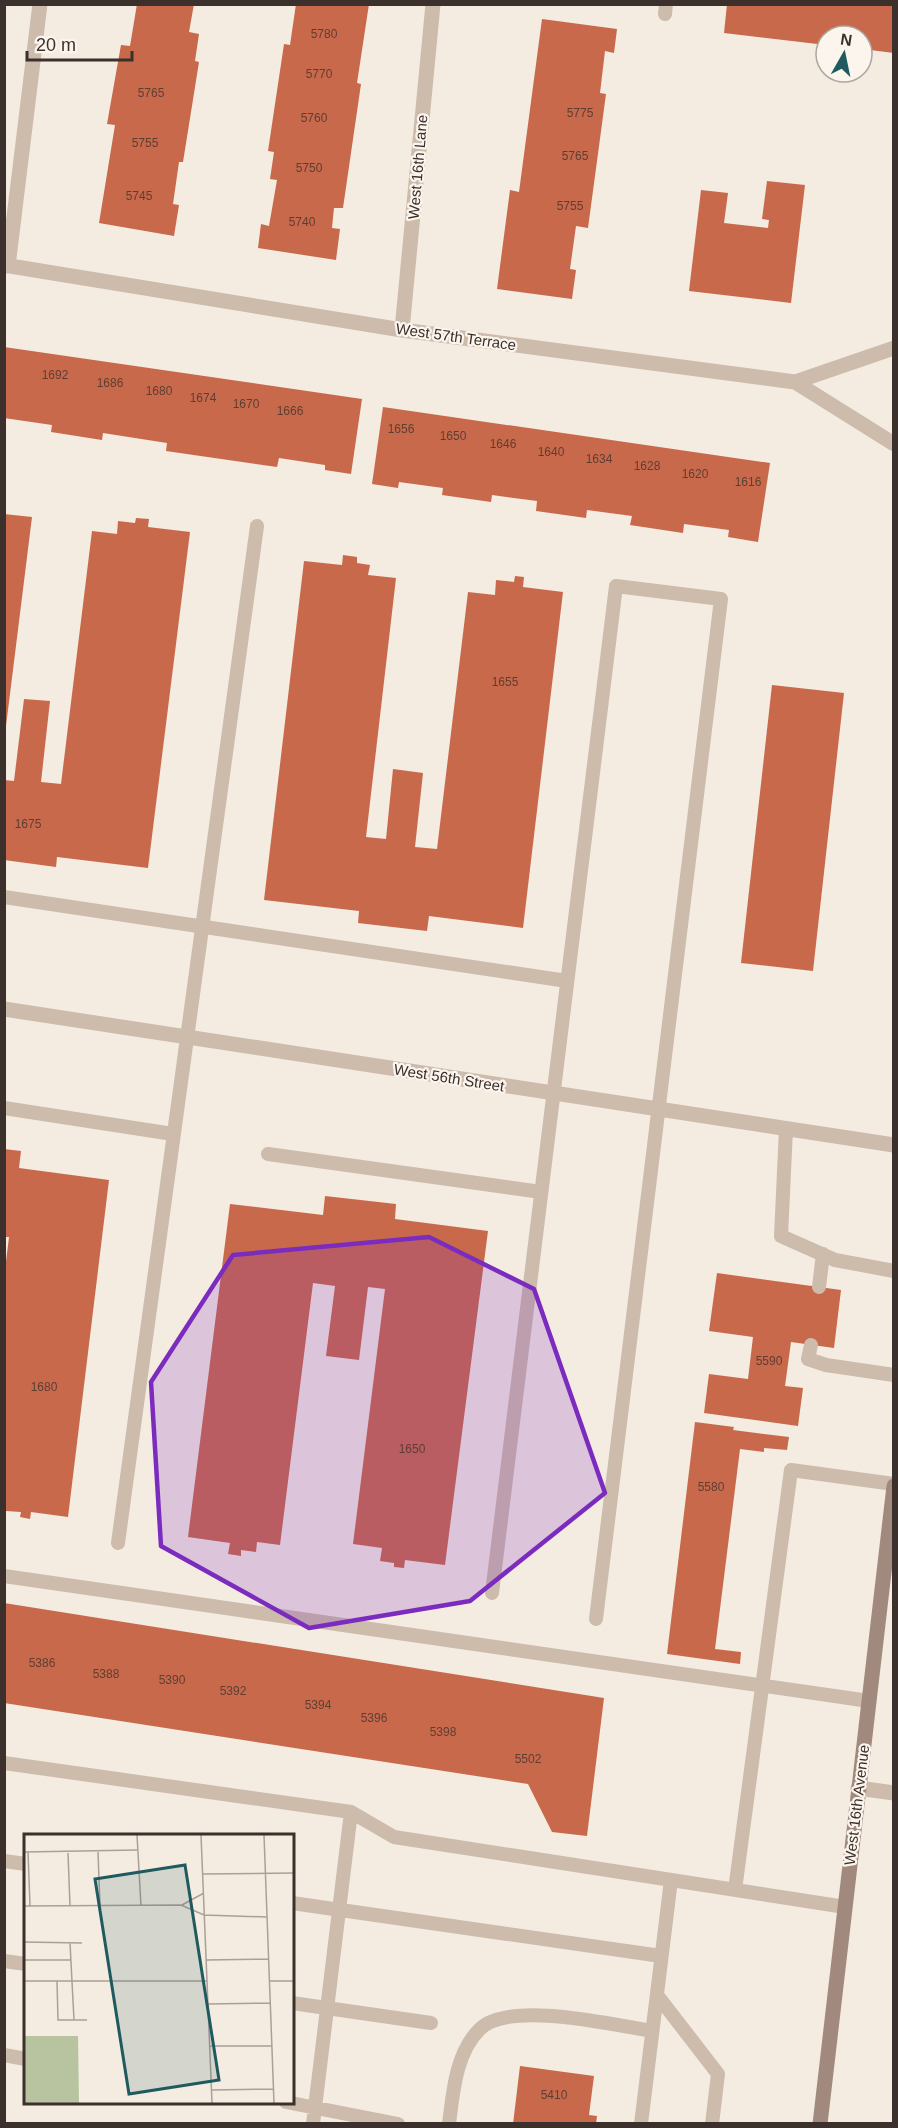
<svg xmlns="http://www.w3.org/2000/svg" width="898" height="2128" font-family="Arial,sans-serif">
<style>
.building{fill:#c8694b}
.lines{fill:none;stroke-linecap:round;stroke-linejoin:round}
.service{stroke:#cdbbac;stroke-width:14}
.minor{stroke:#cdbbac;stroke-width:15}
.tertiary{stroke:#cdbbac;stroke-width:15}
.secondary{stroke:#a18a7d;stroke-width:15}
.marked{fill:#7b2cbf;fill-opacity:0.2;stroke:#7b2cbf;stroke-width:4.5;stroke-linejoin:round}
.labels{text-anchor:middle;stroke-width:4.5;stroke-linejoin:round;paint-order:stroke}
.number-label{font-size:12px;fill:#5e3e33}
.street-label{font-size:15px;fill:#3b302b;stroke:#fbf5ee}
.inset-road{fill:none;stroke:#aaa098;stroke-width:1.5}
.view{fill:#1f5a5e;fill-opacity:0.15;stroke:#1f5a5e;stroke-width:3}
.inset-edge{fill:none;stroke:#3b302b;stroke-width:3}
</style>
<rect width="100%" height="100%" fill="#f4ebe1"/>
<path class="building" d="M137 4H194L189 32 199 34 195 61 199 62 183 162H179L173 204 179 205 174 236 99 223 115 125 107 124 121 45 130 46Z
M296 4H369L357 83 361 84 343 208H334L332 228 340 229 336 260 258 248 261 224 269 226 277 180 270 179 274 152 268 151 284 44 290 45Z
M727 4H894V53L862 49V36H826V45L724 33Z
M542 19 617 29 614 53 605 51 600 93 606 94 588 228 576 226 570 269 576 270 572 299 497 289 510 190 519 192Z
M767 181 805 185 791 303 689 291 701 190 728 193 724 223 768 228 769 220 762 219Z
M4 347 362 399 351 474 325 470V465L279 458 277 467 166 451 167 443 103 433 102 440 51 432 52 425 4 418Z
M383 407 770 463 758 542 728 537 729 530 684 524 683 533 630 525 632 516 587 510 586 518 536 511 537 501 492 495 491 502 442 495 443 488 399 482 398 488 372 484Z
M4 514 32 517 6 726H4Z
M136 518 149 519 148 527 190 532 148 868 57 857 56 867 4 860V780L14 781 24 699 50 701 41 782 61 784 92 531 117 534 118 521 135 523Z
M343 555 357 557V563L370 565 368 575 396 578 366 837 386 839 393 769 423 773 415 847 437 849 468 592 495 595 496 580 514 582 515 576 524 577 523 587 563 592 523 928 429 916 427 931 358 923 359 911 264 900 304 561 342 565Z
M772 685 844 693 813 971 741 963Z
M4 1149 21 1151 19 1168 109 1180 68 1517 31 1512 30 1519 20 1517 21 1512 6 1511 4 1278 9 1237H4Z
M325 1196 396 1204 395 1219 488 1231 445 1565 405 1560 404 1568 394 1567V1563L380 1561 382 1548 353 1544 385 1289 368 1287 359 1360 326 1356 335 1286 313 1283 280 1545 257 1542 256 1552 241 1550V1556L228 1554 230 1543 188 1537 230 1204 323 1215Z
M717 1273 841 1290 834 1348 791 1342 785 1386 803 1388 798 1426 704 1413 709 1374 748 1379 753 1337 709 1331Z
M695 1422 734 1427 733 1430 789 1437 787 1450 764 1448V1452L740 1449 715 1649 741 1652 740 1664 667 1654Z
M4 1603 604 1698 587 1836 552 1832 528 1784 4 1703Z
M520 2066 594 2076 589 2115 597 2116 596 2124H513Z"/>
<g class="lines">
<path class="service" d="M665 14 666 4
M4 897 567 981
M4 1108 173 1134
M786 1129 781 1236 835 1260 894 1271
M268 1154 541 1192
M819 1287 823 1254
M811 1345 808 1359 826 1365 894 1375
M118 1543 257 526
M4 1576 869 1701
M492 1593 616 586 721 599 596 1619
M4 1763 351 1812 394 1837 845 1907
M4 1861 26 1864
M735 1890 791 1470 894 1484
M292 1903 661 1956
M4 1961 26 1964
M657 1995 718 2074 712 2124
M292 2003 431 2023
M4 2055 26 2059
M286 2102 398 2124
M313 2124 351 1812
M449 2124C453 2092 456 2052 480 2029 509 2000 614 2025 652 2031
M641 2124 671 1880"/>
<path class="minor" d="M4 265 402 330 795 382 894 444
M8 266 40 4
M402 330 433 4
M795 382 894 348
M858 1788 894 1793"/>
<path class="tertiary" d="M4 1009 894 1145"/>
<path class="secondary" d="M820 2124 894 1486"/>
</g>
<path class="marked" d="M429 1237 534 1289 605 1493 470 1601 309 1628 161 1546 151 1382 233 1255Z"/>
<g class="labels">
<g class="number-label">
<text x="324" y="38">5780</text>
<text x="319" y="78">5770</text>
<text x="151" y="97">5765</text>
<text x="580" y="117">5775</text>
<text x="314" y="122">5760</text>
<text x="145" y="147">5755</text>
<text x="575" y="160">5765</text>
<text x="309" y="172">5750</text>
<text x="139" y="200">5745</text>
<text x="570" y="210">5755</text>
<text x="302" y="226">5740</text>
<text x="55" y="379">1692</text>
<text x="110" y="387">1686</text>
<text x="159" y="395">1680</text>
<text x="203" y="402">1674</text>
<text x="246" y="408">1670</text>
<text x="290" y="415">1666</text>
<text x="401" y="433">1656</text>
<text x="453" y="440">1650</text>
<text x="503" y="448">1646</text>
<text x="551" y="456">1640</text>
<text x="599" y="463">1634</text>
<text x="647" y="470">1628</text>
<text x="695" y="478">1620</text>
<text x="748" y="486">1616</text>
<text x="505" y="686">1655</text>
<text x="28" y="828">1675</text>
<text x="769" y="1365">5590</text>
<text x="44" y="1391">1680</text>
<text x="412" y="1453">1650</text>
<text x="711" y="1491">5580</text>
<text x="42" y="1667">5386</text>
<text x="106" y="1678">5388</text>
<text x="172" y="1684">5390</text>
<text x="233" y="1695">5392</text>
<text x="318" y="1709">5394</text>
<text x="374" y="1722">5396</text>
<text x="443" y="1736">5398</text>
<text x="528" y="1763">5502</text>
<text x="554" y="2099">5410</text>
</g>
<g class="street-label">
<text transform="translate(418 167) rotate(-85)" y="5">West 16th Lane</text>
<text transform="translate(456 337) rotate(8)" y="5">West 57th Terrace</text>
<text transform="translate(449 1078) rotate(9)" y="5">West 56th Street</text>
<text transform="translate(857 1805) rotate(-83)" y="5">West 16th Avenue</text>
</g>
</g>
<g transform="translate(24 1834)">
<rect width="270" height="270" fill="#f4ebe1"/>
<path d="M0 202H54L55 269H0Z" fill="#b8c4a0"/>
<path class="inset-road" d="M113 1 117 72M177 1 188 269M240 1 250 269M0 18 113 16M4 18 6 72M74 18 76 72M44 19 46 72M179 40 270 39M158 71 180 59M0 72 157 71 180 81 243 83M0 108 58 109M46 109 50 186M0 126H47M182 126 245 125M0 147H183M33 147 34 186H63M246 147H270M184 170 246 169M186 212H248M188 256 250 255"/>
<path class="view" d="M161 31 195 246 105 260 71 45Z"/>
<rect width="270" height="270" class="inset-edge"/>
</g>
<rect width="898" height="2128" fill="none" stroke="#3b302b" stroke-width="12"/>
<g transform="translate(844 54) rotate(9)"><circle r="28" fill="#fbf5ee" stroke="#aea6a0" stroke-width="1.5"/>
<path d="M0-4.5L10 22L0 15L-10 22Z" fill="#1f5a5e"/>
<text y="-9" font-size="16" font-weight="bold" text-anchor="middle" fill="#3b302b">N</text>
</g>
<path d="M27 51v9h105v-9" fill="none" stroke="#3b302b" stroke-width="3"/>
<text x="36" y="51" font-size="18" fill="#3b302b" stroke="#fbf5ee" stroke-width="4.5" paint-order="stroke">20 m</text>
</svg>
